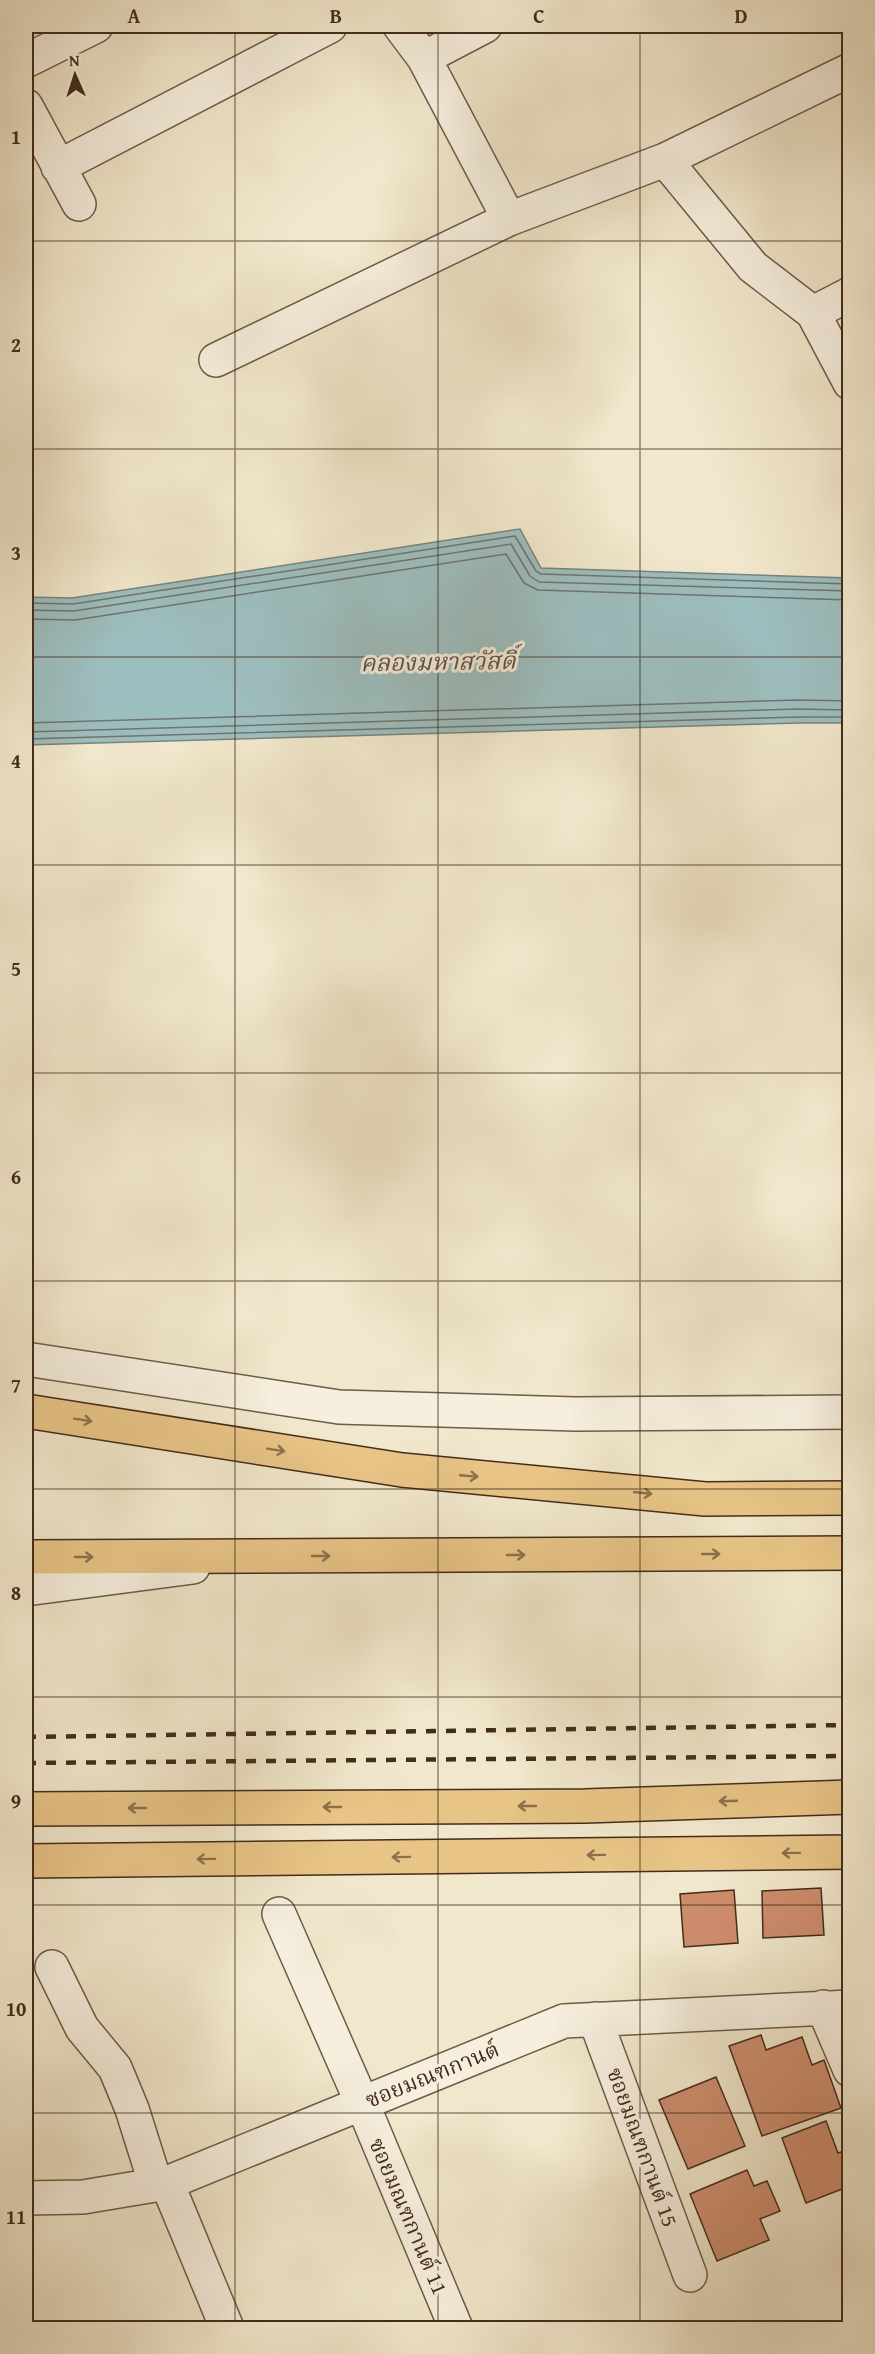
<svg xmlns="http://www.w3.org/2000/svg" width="875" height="2354" font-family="'Gentium Book Plus','Noto Serif Thai',serif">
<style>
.water{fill:#9dbebf;stroke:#79847e;stroke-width:1.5}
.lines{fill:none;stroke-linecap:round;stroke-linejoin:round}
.shore{stroke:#70756e;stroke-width:1.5}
.building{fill:#cd8d6d;stroke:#432c1c;stroke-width:1.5}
.minor-casing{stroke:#6e5b48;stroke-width:36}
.major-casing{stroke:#432c1c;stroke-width:36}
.minor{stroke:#f6efde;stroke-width:33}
.major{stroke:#e8c486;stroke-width:33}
.rail{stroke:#432c1c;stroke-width:4.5;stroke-dasharray:10 10;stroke-linecap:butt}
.oneway{stroke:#8d704c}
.grid{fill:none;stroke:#432c1c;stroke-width:1.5;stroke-opacity:0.55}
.labels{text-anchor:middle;stroke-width:6;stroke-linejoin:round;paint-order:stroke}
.street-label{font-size:22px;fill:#432c1c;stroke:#f6efde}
.water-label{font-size:24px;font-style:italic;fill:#5a5045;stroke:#f6efde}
.neatline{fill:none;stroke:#432c1c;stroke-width:2}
.grid-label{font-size:20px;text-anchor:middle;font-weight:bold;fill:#432c1c}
</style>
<rect width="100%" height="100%" fill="#f1e7cc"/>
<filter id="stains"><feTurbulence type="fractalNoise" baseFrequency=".00333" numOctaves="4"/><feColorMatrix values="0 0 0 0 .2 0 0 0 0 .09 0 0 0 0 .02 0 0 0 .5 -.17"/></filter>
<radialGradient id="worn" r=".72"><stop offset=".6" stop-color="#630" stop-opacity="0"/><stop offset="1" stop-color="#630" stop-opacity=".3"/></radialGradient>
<path class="water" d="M520 529 541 568 849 578V723H799L26 745V597L72 598Z"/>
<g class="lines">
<path class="shore" d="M26 603 73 604 515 536 536 571 541 574 850 584
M26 610 74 611 511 544 530 576 539 582 850 591
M26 619 75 620 506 554 524 583 538 590 850 600
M26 723 798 700 850 701
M26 732 799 709 850 710
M26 739 799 717H850"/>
</g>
<path class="building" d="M821 1888 824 1935 763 1938 762 1891Z
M734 1890 738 1943 684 1947 680 1894Z
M761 2035 766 2050 802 2037 812 2065 824 2060 841 2108 762 2136 729 2046Z
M716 2077 745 2146 688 2169 659 2100Z
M826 2121 838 2153 850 2149V2186L806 2203 782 2138Z
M747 2170 754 2186 767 2181 780 2211 760 2219 769 2240 717 2261 690 2194Z"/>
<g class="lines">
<g class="minor-casing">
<path id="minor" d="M400 26 424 58 509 219
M424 58 485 26
M26 61 96 26
M26 106 79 204
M665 160 753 267 813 313 850 383
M58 167 330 26
M813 313 850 294
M216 360 509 219 665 160 850 70
M26 1359 339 1407 575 1414 850 1412
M26 1589 193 1567
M279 1914 362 2103 456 2328
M52 1967 82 2028 115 2068 132 2109 156 2185
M823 2007 850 2070
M595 2019 690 2275
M167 2183 227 2328
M26 2198 83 2197 167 2183 564 2021 850 2007"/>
</g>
<g class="major-casing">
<path id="major" d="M26 1411 402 1470 705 1499 850 1498
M26 1557 850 1553
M26 1809 585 1806 850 1797
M26 1861 850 1852"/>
</g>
<use href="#minor" class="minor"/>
<use href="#major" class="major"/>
<path class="rail" d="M26 1737 850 1725
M26 1763 850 1756"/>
</g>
<defs><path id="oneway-shaft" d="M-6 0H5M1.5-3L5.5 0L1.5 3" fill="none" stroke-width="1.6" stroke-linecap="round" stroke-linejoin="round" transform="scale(1.5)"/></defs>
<g class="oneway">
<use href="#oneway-shaft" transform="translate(83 1420) rotate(9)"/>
<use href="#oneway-shaft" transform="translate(276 1450) rotate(9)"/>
<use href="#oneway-shaft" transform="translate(469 1476) rotate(5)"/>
<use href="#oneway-shaft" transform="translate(643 1493) rotate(6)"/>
<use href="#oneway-shaft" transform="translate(711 1554)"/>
<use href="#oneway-shaft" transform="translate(516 1555)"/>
<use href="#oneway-shaft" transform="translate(321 1556)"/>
<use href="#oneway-shaft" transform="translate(84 1557)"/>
<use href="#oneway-shaft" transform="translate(728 1801) rotate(178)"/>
<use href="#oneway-shaft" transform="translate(527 1806) rotate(180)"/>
<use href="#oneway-shaft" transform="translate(332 1807) rotate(180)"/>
<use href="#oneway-shaft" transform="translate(137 1808) rotate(180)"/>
<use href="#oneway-shaft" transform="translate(791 1853) rotate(179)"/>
<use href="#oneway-shaft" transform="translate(596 1855) rotate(179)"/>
<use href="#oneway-shaft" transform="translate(401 1857) rotate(179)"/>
<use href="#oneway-shaft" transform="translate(206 1859) rotate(179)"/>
</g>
<path class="grid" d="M235 26V2328M438 26V2328M640 26V2328M26 241H850M26 449H850M26 657H850M26 865H850M26 1073H850M26 1281H850M26 1489H850M26 1697H850M26 1905H850M26 2113H850"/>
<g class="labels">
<g class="street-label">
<text transform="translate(432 2074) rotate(-22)" y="8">ซอยมณฑกานต์</text>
<text transform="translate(643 2147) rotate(70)" y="8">ซอยมณฑกานต์ 15</text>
<text transform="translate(409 2216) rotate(67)" y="8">ซอยมณฑกานต์ 11</text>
</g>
<g class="water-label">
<text transform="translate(438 662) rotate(-1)" y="8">คลองมหาสวัสดิ์</text>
</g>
</g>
<rect width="875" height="2354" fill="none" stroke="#f1e7cc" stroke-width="66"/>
<g transform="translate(75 75) rotate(357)" stroke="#f6efde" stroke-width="4.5" paint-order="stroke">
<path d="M0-4.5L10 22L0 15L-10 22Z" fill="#432c1c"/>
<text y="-9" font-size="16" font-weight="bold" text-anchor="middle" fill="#432c1c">N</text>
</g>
<rect x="33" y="33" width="809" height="2288" class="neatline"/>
<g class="grid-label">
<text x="134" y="23">A</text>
<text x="336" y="23">B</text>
<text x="539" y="23">C</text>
<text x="741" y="23">D</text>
<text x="16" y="144">1</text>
<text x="16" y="352">2</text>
<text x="16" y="560">3</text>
<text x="16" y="768">4</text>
<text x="16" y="976">5</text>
<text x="16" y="1184">6</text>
<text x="16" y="1392">7</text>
<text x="16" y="1600">8</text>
<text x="16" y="1808">9</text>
<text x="16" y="2016">10</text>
<text x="16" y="2224">11</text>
</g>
<rect width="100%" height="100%" filter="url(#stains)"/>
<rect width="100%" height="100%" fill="url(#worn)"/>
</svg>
